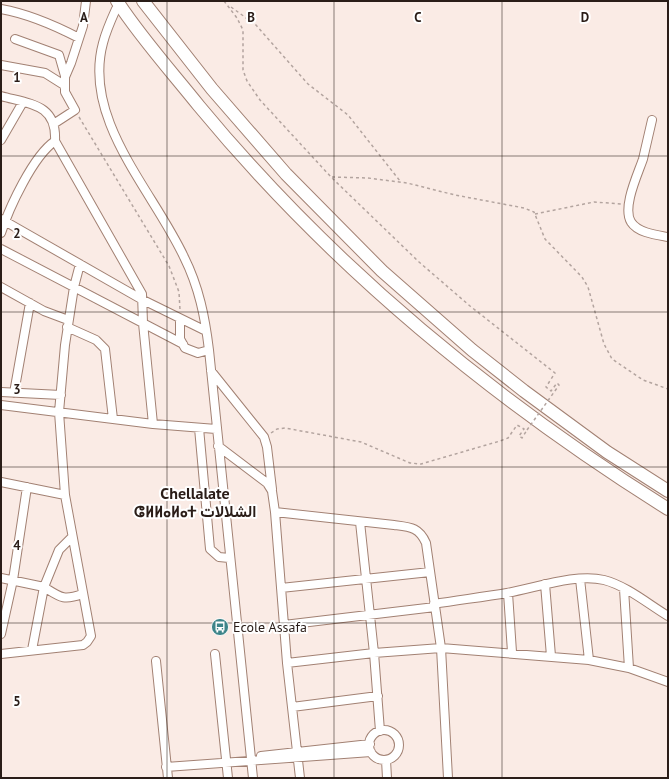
<svg xmlns="http://www.w3.org/2000/svg" width="669" height="779" font-family="'PT Sans',Vazirmatn,'Noto Sans Tifinagh',sans-serif">
<style>
.lines{fill:none;stroke-linecap:round;stroke-linejoin:round}
.minor-casing{stroke:#a28173;stroke-width:10}
.highway-casing{stroke:#a28173;stroke-width:14}
.path{stroke:#b3a49f;stroke-width:1.5;stroke-dasharray:3 3;stroke-linecap:butt}
.minor{stroke:#fff;stroke-width:8}
.highway{stroke:#fff;stroke-width:12}
.path-bridge{stroke:#b3a49f;stroke-width:1.5;stroke-dasharray:3 3;stroke-linecap:butt}
.grid{fill:none;stroke:#2a1d18;stroke-width:1;stroke-opacity:0.55}
.labels{text-anchor:middle;stroke-width:4;stroke-linejoin:round;paint-order:stroke}
.poi-label{font-size:14px;fill:#2a1d18;stroke:#fff;text-anchor:start}
.quarter-label{font-size:16px;font-weight:bold;fill:#2a1d18;stroke:#fff}
.grid-label{font-size:13px;text-anchor:middle;font-weight:bold;fill:#2a1d18;stroke:#fff;stroke-width:4;stroke-linejoin:round;paint-order:stroke}
</style>
<rect width="100%" height="100%" fill="#faebe5"/>
<g class="lines">
<g class="minor-casing">
<path id="minor" d="M1 9C29 14 54 25 79 38
M116 9C111 20 106 31 103 43 82 120 154 192 184 257 199 287 205 317 209 350L253 778
M15 39 59 55 65 76
M1 65 45 73 64 85
M1 96C30 104 57 104 55 141L142 294 143 323 153 424
M652 120C649 133 646 146 643 159 638 174 622 207 631 222 638 233 657 235 668 237
M55 123 75 110 65 92V77L71 63 83 26 86 1
M1 140 23 102
M1 219 141 299 206 331
M1 233C9 208 33 156 55 141
M1 249 183 344
M1 287 44 311 68 320
M180 320V339L185 348 198 353 209 350
M67 327 96 340 105 349 113 419
M211 371 264 437 267 447 272 489
M1 392 61 395
M14 393 30 303
M1 405 153 424 216 429
M199 428 210 549 219 557 229 558
M218 446 267 483 272 491 275 512 287 663 300 778
M1 482 65 495
M275 512 394 525C410 527 419 527 426 543L441 648 448 778
M360 522 374 653 380 731
M72 537 59 550 44 587C60 597 63 601 82 594
M1 578 44 587 32 650
M580 579 589 660
M545 584 551 656
M281 588 430 572
M624 589 629 668
M508 593 512 652
M434 604C459 600 483 597 507 593 536 588 576 573 604 580 627 586 648 604 668 616
M284 625 435 607
M1 634 13 580 27 487
M1 654 83 645 87 642 91 636 65 495 59 412 65 345 74 287 80 264
M215 654 228 778
M156 661 168 778
M287 663 374 653 441 648 589 660 629 668 668 682
M292 707 378 696
M369 745a15 15 0 1 1 30 0a15 15 0 1 1-30 0Z
M261 756 370 744
M386 760 387 778
M166 767 371 752"/>
</g>
<g class="highway-casing">
<path id="highway" d="M117 1C141 38 171 71 199 106 332 267 491 398 668 509
M143 1 212 89 286 174 382 271 472 350 524 391 607 452 668 491"/>
</g>
<path class="path" d="M224 1 237 18 243 30V70L247 81 260 100 331 177 419 262 470 306 555 373 546 387 551 391 557 383 559 385 557 388
M231 7 256 25 308 84 348 115 400 181
M79 117 169 266 179 292 180 310
M332 177 368 178 407 183 455 195 524 208 534 212 545 239 582 277 588 287 604 344 612 359 643 380 668 389
M535 214 594 202 622 204
M271 433 277 429 285 428 361 442 410 463 421 464 500 441 508 438 517 425 524 429 519 436 522 438 527 430"/>
<use href="#minor" class="minor"/>
<use href="#highway" class="highway"/>
<path class="path-bridge" d="M527 430 557 388"/>
</g>
<path class="grid" d="M167 1V778M334 1V778M502 1V778M1 156H668M1 312H668M1 467H668M1 623H668"/>
<defs>
<g id="bus-disc" transform="scale(0.9)"><circle r="9.5" fill="#3c8489" stroke="#fff"/><path d="M-5-6H5V4H4V6H2V4H-2V6H-4V4H-5ZM-3.5-4V0h7V-4ZM-3.5 1.2v1.5H-2V1.2ZM2 1.2v1.5H3.5V1.2Z" fill="#fff"/></g>
</defs>
<g fill-rule="evenodd">
<use href="#bus-disc" x="220" y="627"/>
</g>
<g class="labels">
<g class="poi-label">
<text x="233" y="632">Ecole Assafa</text>
</g>
<g class="quarter-label">
<text x="195" y="499">Chellalate<tspan x="195" dy="18">ⵛⵍⵍⴰⵍⴰⵜ الشلالات</tspan></text>
</g>
</g>
<g class="grid-label">
<text x="84" y="22">A</text>
<text x="251" y="22">B</text>
<text x="418" y="22">C</text>
<text x="585" y="22">D</text>
<text x="17" y="82">1</text>
<text x="17" y="238">2</text>
<text x="17" y="394">3</text>
<text x="17" y="550">4</text>
<text x="17" y="706">5</text>
</g>
<rect width="669" height="779" fill="none" stroke="#2a1d18" stroke-width="4"/>
</svg>
